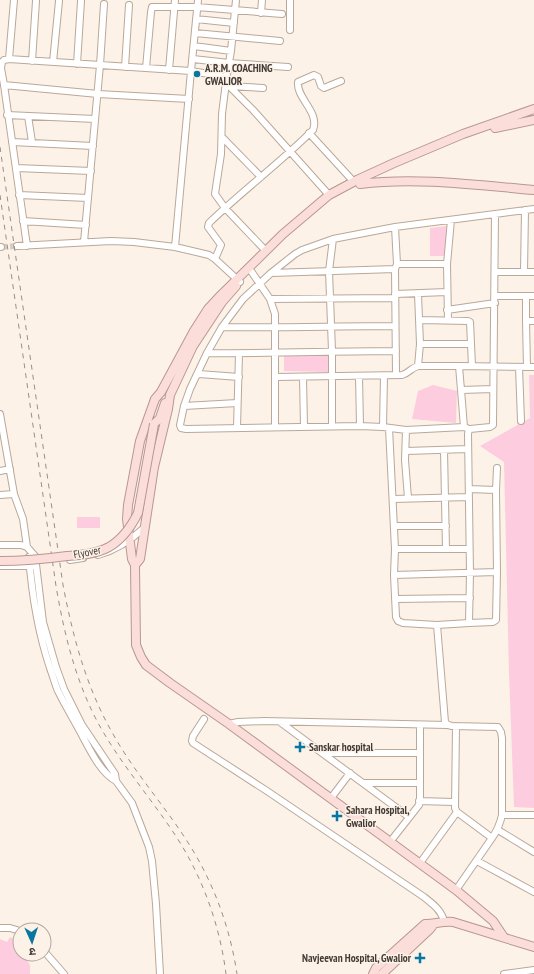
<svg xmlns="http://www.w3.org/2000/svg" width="534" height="974" font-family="'PT Sans Narrow','Noto Sans Devanagari',sans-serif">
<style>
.green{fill:#feccdf}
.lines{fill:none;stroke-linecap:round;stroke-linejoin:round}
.minor-tunnel{stroke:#d8cdc4;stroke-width:6;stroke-dasharray:6 3;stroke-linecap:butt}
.minor-casing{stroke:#baa899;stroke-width:8}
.major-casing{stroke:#b89790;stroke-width:10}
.minor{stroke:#fff;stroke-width:6}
.major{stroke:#fbdeda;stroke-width:8}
.rail{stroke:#988f88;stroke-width:1;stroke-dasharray:5 5;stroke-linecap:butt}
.major-bridge-casing{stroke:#b89790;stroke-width:10;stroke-linecap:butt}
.major-bridge{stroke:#fbdeda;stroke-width:8}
.poi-dot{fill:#0777a1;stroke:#fdf2e8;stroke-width:1.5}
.labels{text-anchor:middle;stroke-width:3;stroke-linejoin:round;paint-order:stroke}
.poi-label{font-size:11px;font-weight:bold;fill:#423b35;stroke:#fdf2e8;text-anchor:start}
.street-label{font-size:11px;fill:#423b35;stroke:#fdf2e8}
</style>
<rect width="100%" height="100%" fill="#fdf2e8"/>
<path class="green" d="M447 226V256H430V228Z
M284 354H328V372L284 371Z
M529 375H534V808L514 807 509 673 504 462 480 446 530 418Z
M433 385 457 391 456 423 412 419 418 391Z
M77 517H100V528H77Z
M10 937 20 943V954H22L30 965V974H0V939L7 942Z"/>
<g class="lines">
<path class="minor-tunnel" d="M1 247 17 246"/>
<g class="minor-casing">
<path id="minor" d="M236 0 231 51 226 80 227 84 253 110 329 195
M261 13 262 0
M196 19 234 23
M290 30V0
M195 33 280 41
M194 46 231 51
M9 59 14 0
M193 59 229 63 288 67
M32 61 36 1
M53 62 59 1
M77 64 81 1
M125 67 129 5
M146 68 151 12 152 7H197L282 14
M169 70 175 0
M226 82 222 114 221 154 215 194 225 208 265 250
M4 85 27 246
M229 86 263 88
M189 99 98 94 4 85 1 68 2 62 4 60 9 59 191 71 198 0
M7 115 95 119
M28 116 32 142
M309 133 354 182
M222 137 261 177
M12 142 93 146
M16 168 91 171
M19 195 88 198
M23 221 86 225
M395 227 333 239 302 250 295 254 271 273 243 299 222 327 207 353 190 389 184 406 180 425 181 428 186 429 360 426 383 427 406 430 464 427 469 429
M84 242 100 65 104 4
M17 246 111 241 134 242 175 247 209 255 215 259 240 282
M0 247H1
M175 247 191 71 227 77
M215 259 221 245 208 227 209 223C242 191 280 163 313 130 320 112 296 98 298 82L314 75 318 77 321 86 324 88 341 81
M397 264H447
M248 268 251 271 270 299 275 314V427
M495 272H534
M524 272 525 210
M271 273 395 269
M395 294 447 292
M418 294 420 344 418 366
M495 296H534
M526 296V321H534
M270 299 395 298
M447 310 495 303
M420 320 468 321 470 322 472 366
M448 320 447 264 451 220
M526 321 527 367
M222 327C280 328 338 326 395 326
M420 344H471
M207 353C270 354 333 351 396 351
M519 367 521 421
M199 374 239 377
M396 375 395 269 397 264 395 227 495 214
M359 376 360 426
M275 377 402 375C409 373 411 368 418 366H459
M303 377 304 427
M461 390 459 366 534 367
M184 406 237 403
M0 414 14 494 23 519 27 547
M332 426V351L329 271 333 239
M383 427 384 376
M464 427 461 390 493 389
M237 428 239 354
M389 428 395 549 394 575 396 617 398 621 403 623 437 625
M406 430 405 460 408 498
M444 450 446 549
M406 451 468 449
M0 471 10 469
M496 490 497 468
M0 495 14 494
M393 499 469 497
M394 526H446
M0 545H21L27 547 35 556 43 622 56 667 64 689 82 725 115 774 116 781 132 803 149 847 152 861 156 904 160 974
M395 549H469
M98 555C116 550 131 540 144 528
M29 557C32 595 38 632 50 668 53 676 55 684 58 691 66 707 75 722 83 737 91 752 101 773 116 781
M70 560 83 558
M0 566H34
M394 575 497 572
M395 599 470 598
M469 623 493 622 496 620 497 572 496 490 469 489
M204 719 193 736 192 741 193 743 267 791 424 897C433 904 441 910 444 921
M280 722 409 817
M229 724 238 722 264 721 448 725
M456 726 455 808 457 812 492 838
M324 753H420
M364 783H420
M331 798 350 773
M419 801 454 802
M502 815H534
M498 830 534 852
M390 842 419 805 420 798V725
M477 861 534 892
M420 863 457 812
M456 890 492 838C497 831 500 824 502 815V738L501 732 498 727 452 726 448 725 445 722 437 625 469 623 470 573 468 434 469 429H470L490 427 493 425 495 214 534 209
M0 928H10L20 931
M44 951 64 974
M504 974 534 970"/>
</g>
<g class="major-casing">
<path id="major" d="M495 128 534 120
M360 184C417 177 476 185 534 190
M154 424 160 418 165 403
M135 565 140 559 154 467 168 409 170 395 193 346 222 302 236 286
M503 936 493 921 456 890 229 724 170 683 146 665 141 657 136 645 135 565 132 559 127 519 128 505 140 441 155 399 161 392 194 331 208 309 221 295 283 234 329 195 357 180 394 163 463 134 534 109
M373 974 376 968 425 924C434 924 443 921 453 922L534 947
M382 974 430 929 434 924"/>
</g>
<use href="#minor" class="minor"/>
<use href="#major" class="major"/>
<path class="rail" d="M0 147 63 585C73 637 86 687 113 734 134 772 164 805 187 841 213 881 230 927 237 974
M0 195 56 586C64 633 75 679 97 721 120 764 153 800 179 841 204 881 220 927 226 974"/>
<g class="major-bridge-casing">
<path id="major-bridge" d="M0 561C23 561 45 559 67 556 81 555 96 554 109 547 123 539 131 527 138 513L154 424"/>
</g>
<use href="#major-bridge" class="major-bridge"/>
</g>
<g class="poi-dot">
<circle cx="197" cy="74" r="4"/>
<path d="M298 741h4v4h4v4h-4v4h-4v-4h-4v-4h4z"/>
<path d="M335 810h4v4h4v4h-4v4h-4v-4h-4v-4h4z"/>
<path d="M418 952h4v4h4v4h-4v4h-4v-4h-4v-4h4z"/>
</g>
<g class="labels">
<g class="poi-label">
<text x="205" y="72">A.R.M. COACHING<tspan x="205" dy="13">GWALIOR</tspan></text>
<text x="309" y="751">Sanskar hospital</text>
<text x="346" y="814">Sahara Hospital,<tspan x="346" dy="13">Gwalior</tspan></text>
<text x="411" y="962" text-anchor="end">Navjeevan Hospital, Gwalior</text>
</g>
<g class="street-label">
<text transform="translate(87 552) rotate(-11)" y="4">Flyover</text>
</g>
</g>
<g transform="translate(32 942) rotate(177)"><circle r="19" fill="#fdf2e8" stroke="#b2a9a0"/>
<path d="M0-3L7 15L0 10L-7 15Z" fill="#0777a1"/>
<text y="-6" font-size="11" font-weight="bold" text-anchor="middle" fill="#423b35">उ</text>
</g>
</svg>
